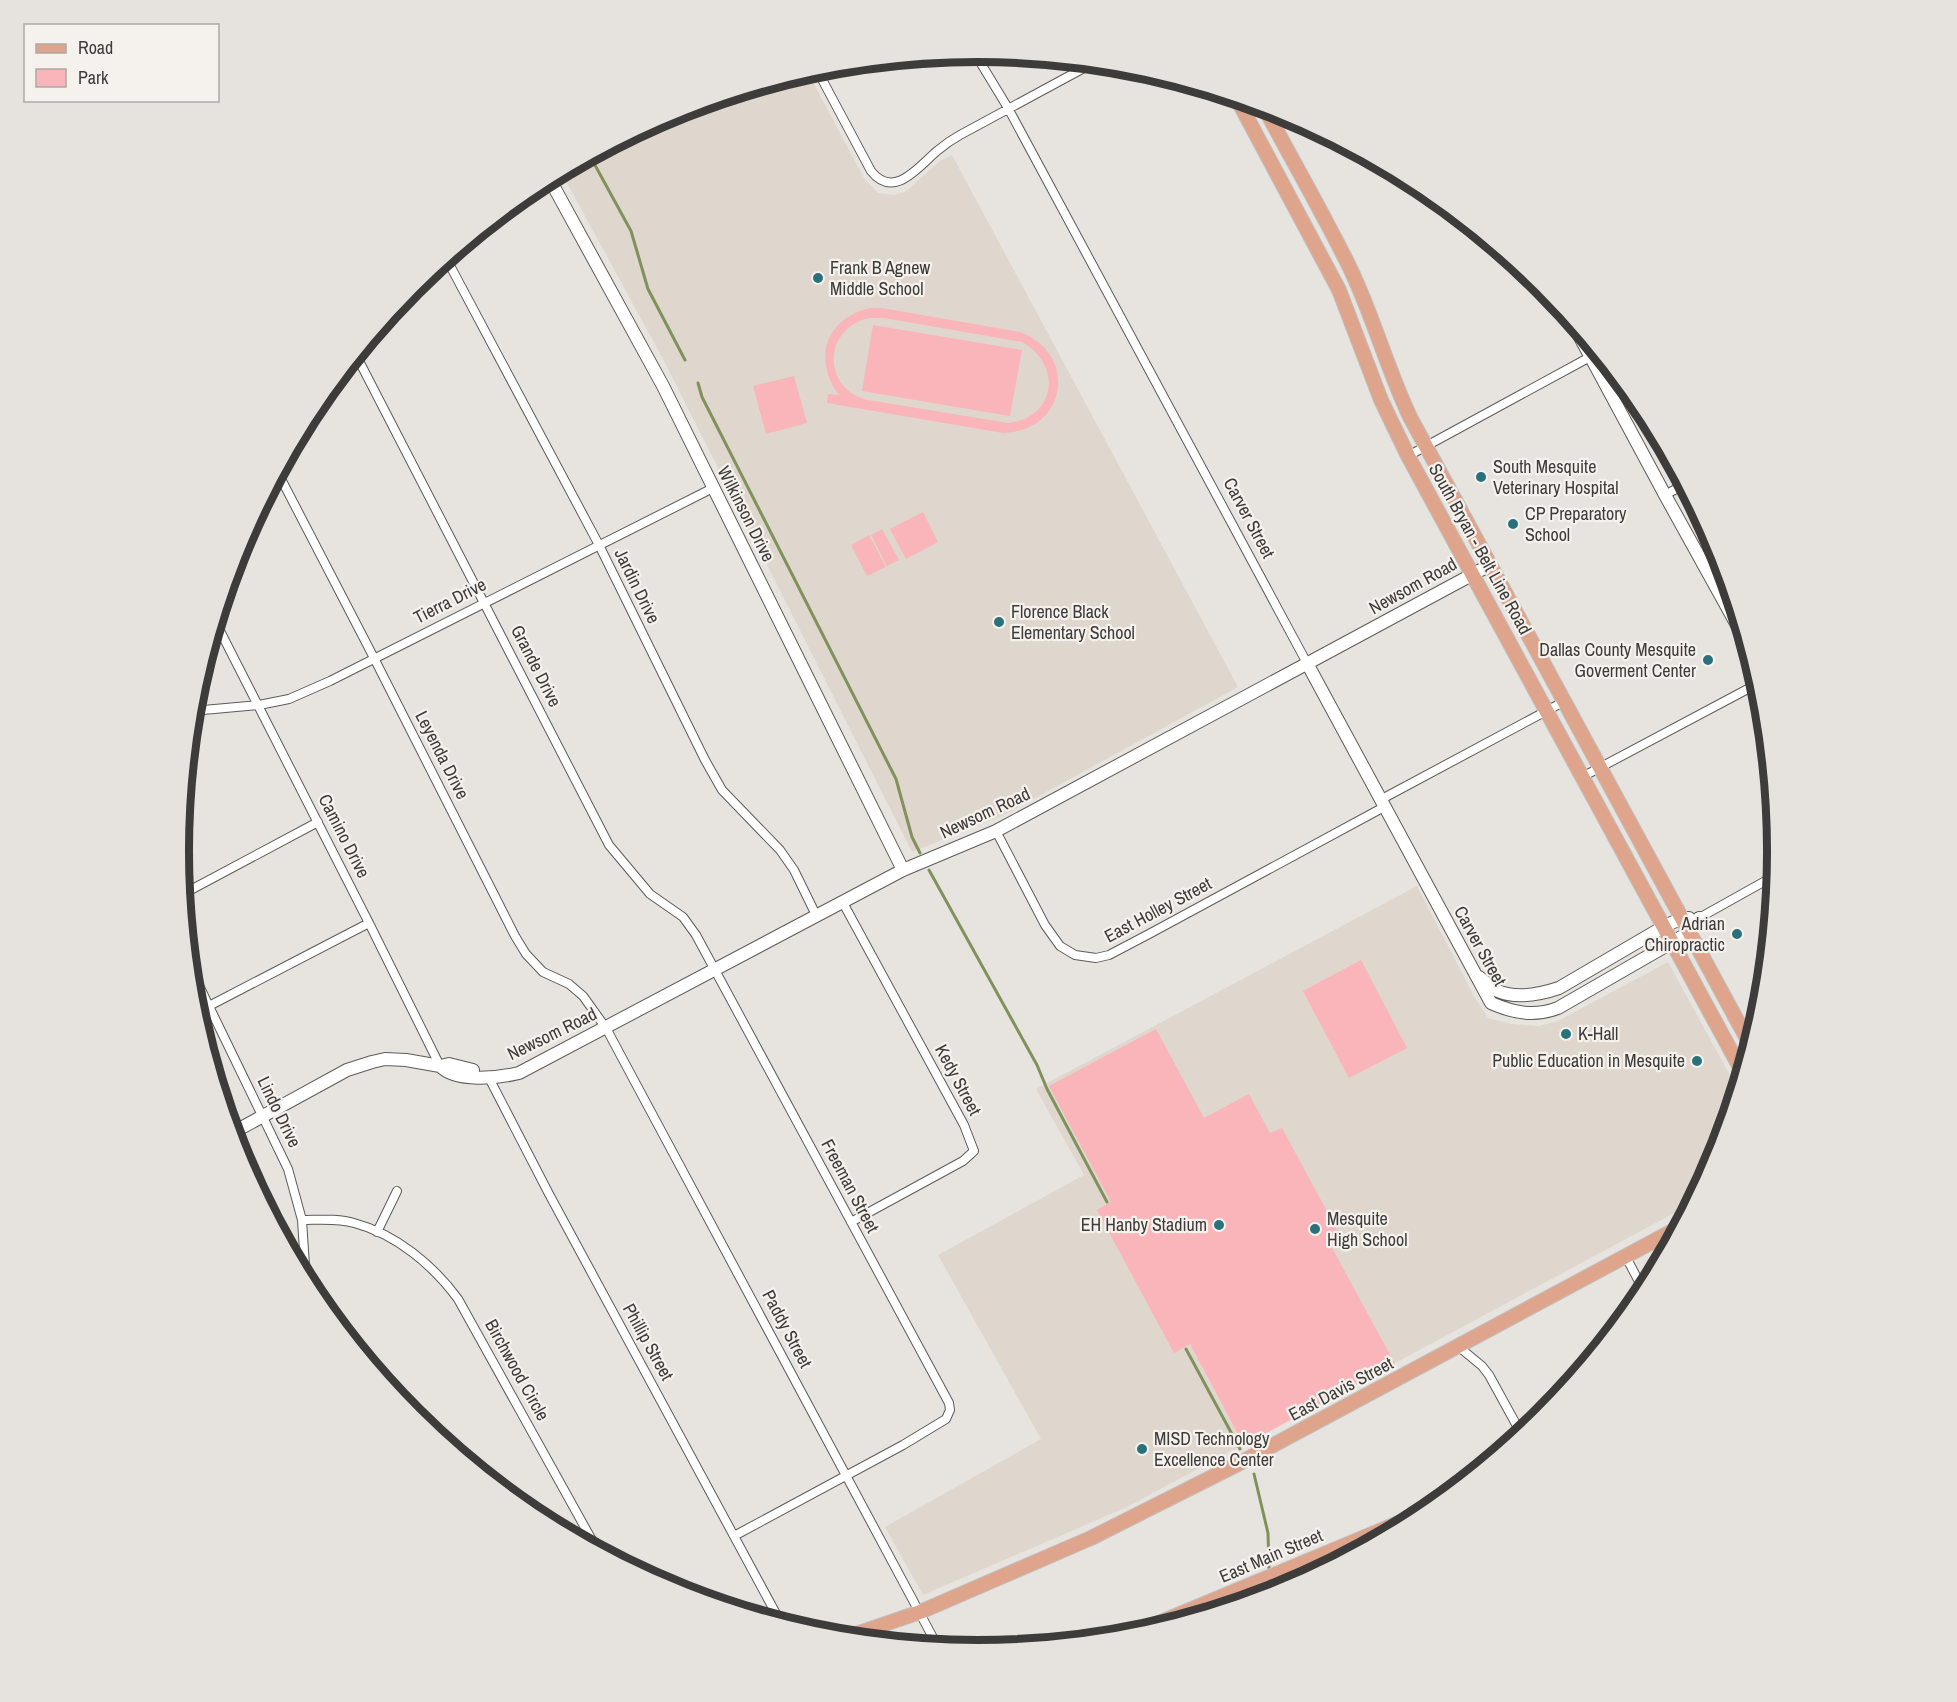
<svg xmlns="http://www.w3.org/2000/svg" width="1957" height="1702" font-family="'Archivo Narrow',sans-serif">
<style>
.built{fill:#dfd6cd}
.green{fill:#f9b5b9;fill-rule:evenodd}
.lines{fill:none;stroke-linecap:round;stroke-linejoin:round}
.stream{stroke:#80925c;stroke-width:3}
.street-casing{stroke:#5e5b57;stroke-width:10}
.secondary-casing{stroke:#5e5b57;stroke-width:14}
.primary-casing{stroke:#c1c1c0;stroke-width:16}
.street{stroke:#fff;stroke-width:8}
.secondary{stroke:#fff;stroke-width:12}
.primary{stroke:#dea48c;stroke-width:14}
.poi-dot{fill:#29727b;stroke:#f5f1ed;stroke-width:2}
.labels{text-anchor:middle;stroke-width:4.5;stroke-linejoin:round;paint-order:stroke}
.poi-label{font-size:18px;fill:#3e3c3b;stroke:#f5f1ed;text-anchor:start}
.street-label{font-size:18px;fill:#3e3c3b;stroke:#f5f1ed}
.rim{fill:none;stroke:#3e3c3b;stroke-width:8}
</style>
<rect width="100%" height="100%" fill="#e7e4e0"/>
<path class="built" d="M807 71 865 180 878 193 894 195 905 192 940 161 952 155 1238 687 1004 815 912 852 664 361 561 172 673 112Z
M1417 886 1474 996 1488 1018 1511 1024 1539 1026 1558 1021 1668 962 1738 1090 1717 1157 1693 1203 1127 1507 923 1595 885 1527 1041 1439 938 1255 1084 1175 1036 1089Z"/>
<path class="green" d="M870 308H882L1020 332C1079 354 1067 431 1003 433L827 403 828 394 839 395C812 359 826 318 870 308ZM870 318H884L1022 342C1063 365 1056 418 1008 423L868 400C821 389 823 327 870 318Z
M873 325 1022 350 1010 416 862 391Z
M794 376 807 423 766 434 753 386Z
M923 512 938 542 906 559 890 529Z
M882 529 899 560 887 566 871 535Z
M869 535 886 567 867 576 851 545Z
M1361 960 1407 1048 1349 1078 1303 991Z
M1156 1029 1204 1118 1249 1094 1270 1133 1282 1128 1342 1239 1331 1246 1395 1364 1244 1445 1190 1344 1174 1353 1097 1210 1111 1202 1049 1086Z"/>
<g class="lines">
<path class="stream" d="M590 156 631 231 648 289 685 360
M698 383 702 397 896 779 912 837 920 853
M929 870 1037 1065 1047 1089 1107 1202
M1186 1349 1240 1449
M1254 1474 1268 1533 1269 1568
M1278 1589 1311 1576"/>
<g class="street-casing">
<path id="street" d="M974 52 1008 108 1308 665
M816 68 871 171C894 200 918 167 937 151 944 145 951 140 960 135L1095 62
M446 258 599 545 705 760 722 790 780 850 794 870 816 915
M356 355 609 845 650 894 683 917 696 935 949 1403 950 1410 946 1419 903 1445 734 1536
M1408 456 1590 357
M278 473 374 658 515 936 526 954 543 972 569 984 583 996 606 1028 938 1647
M1665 495 1685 484
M216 623 369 923 440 1066
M192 711 259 705 289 699 330 681 713 488
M1584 776 1759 683
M1380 800 1565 701
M996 831 1045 925 1060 946 1075 955 1096 958 1109 955 1149 934 1384 807
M183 894 318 822
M842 901 964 1125 974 1151 963 1161 851 1222
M1699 918 1776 875
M190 967 288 1169 302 1220 306 1281
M209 1006 369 923
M488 1076 549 1194 781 1623
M302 1220C318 1220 338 1218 354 1223 396 1234 433 1265 458 1299L598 1551
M377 1232 397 1191
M1626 1257 1645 1293
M1459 1347 1482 1366 1489 1375 1522 1435"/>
</g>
<g class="secondary-casing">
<path id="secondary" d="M549 178 663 386 903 870
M1567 313 1665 495 1747 643
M1308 665 1491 1003C1514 1013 1534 1017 1558 1008L1690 932 1699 918
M1479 977C1485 981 1491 988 1498 991 1516 999 1541 994 1559 988L1665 926 1682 918H1689
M440 1066C456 1083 498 1078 519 1073L903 870 996 831 1490 565
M232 1133 347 1070 372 1062 385 1059 406 1060 440 1066 449 1064 473 1070"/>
</g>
<g class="primary-casing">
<path id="primary" d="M1236 97 1339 290 1381 400 1408 456 1743 1073
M1263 105C1292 160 1323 213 1350 268 1373 316 1387 368 1410 417L1751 1046
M1125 1637 1432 1509
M844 1638 920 1612 1091 1538 1238 1464 1680 1227"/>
</g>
<use href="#street" class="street"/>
<use href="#secondary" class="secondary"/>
<use href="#primary" class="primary"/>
</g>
<g class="poi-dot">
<circle cx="818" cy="278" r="6"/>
<circle cx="1481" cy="477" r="6"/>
<circle cx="1513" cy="524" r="6"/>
<circle cx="999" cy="622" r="6"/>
<circle cx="1708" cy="660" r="6"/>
<circle cx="1737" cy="934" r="6"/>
<circle cx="1566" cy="1034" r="6"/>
<circle cx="1697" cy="1061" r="6"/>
<circle cx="1219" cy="1225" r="6"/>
<circle cx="1315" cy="1229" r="6"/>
<circle cx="1142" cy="1449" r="6"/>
</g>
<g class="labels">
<g class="poi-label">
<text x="830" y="274">Frank B Agnew<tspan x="830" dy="21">Middle School</tspan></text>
<text x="1493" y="473">South Mesquite<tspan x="1493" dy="21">Veterinary Hospital</tspan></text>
<text x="1525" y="520">CP Preparatory<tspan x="1525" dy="21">School</tspan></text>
<text x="1011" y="618">Florence Black<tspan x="1011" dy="21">Elementary School</tspan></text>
<text x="1696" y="656" text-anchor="end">Dallas County Mesquite<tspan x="1696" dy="21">Goverment Center</tspan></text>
<text x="1725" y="930" text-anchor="end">Adrian<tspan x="1725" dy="21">Chiropractic</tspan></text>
<text x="1578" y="1040">K-Hall</text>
<text x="1685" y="1067" text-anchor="end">Public Education in Mesquite</text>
<text x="1327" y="1225">Mesquite<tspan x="1327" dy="21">High School</tspan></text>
<text x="1207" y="1231" text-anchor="end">EH Hanby Stadium</text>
<text x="1154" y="1445">MISD Technology<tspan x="1154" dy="21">Excellence Center</tspan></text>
</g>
<g class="street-label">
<text transform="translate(746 514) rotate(63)" y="6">Wilkinson Drive</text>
<text transform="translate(1249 518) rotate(62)" y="6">Carver Street</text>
<text transform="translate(1480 549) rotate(61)" y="6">South Bryan - Belt Line Road</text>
<text transform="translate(637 586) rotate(64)" y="6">Jardin Drive</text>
<text transform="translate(1413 586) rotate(-29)" y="6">Newsom Road</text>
<text transform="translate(450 601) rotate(-27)" y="6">Tierra Drive</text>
<text transform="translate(536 666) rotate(63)" y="6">Grande Drive</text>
<text transform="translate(442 755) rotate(63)" y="6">Leyenda Drive</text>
<text transform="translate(985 813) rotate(-25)" y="6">Newsom Road</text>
<text transform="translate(344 836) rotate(63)" y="6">Camino Drive</text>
<text transform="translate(1158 910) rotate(-28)" y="6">East Holley Street</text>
<text transform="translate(1480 946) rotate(61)" y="6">Carver Street</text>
<text transform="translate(552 1034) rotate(-26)" y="6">Newsom Road</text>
<text transform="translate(958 1080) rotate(62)" y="6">Kedy Street</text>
<text transform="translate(279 1112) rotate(64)" y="6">Lindo Drive</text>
<text transform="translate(850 1186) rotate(62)" y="6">Freeman Street</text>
<text transform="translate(787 1329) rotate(62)" y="6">Paddy Street</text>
<text transform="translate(648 1342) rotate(61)" y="6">Phillip Street</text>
<text transform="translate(517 1370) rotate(61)" y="6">Birchwood Circle</text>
<text transform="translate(1341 1389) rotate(-28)" y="6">East Davis Street</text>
<text transform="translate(1271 1556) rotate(-23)" y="6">East Main Street</text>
</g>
</g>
<path d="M0 0H1957V1702H0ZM189 851a789 789 0 1 1 1578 0a789 789 0 1 1-1578 0Z" fill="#e6e3df" fill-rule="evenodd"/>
<path class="rim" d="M189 851a789 789 0 1 1 1578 0a789 789 0 1 1-1578 0Z"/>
<rect x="24" y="24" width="195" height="78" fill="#f5f1ed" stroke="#aca9a6" stroke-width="1.5"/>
<rect x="36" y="44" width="30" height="9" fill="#dea48c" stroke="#aca9a6" stroke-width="1.5"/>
<text x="78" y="54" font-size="18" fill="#3e3c3b">Road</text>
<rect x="36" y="69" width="30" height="18" fill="#f9b5b9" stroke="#aca9a6" stroke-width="1.5"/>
<text x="78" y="84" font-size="18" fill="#3e3c3b">Park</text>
</svg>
